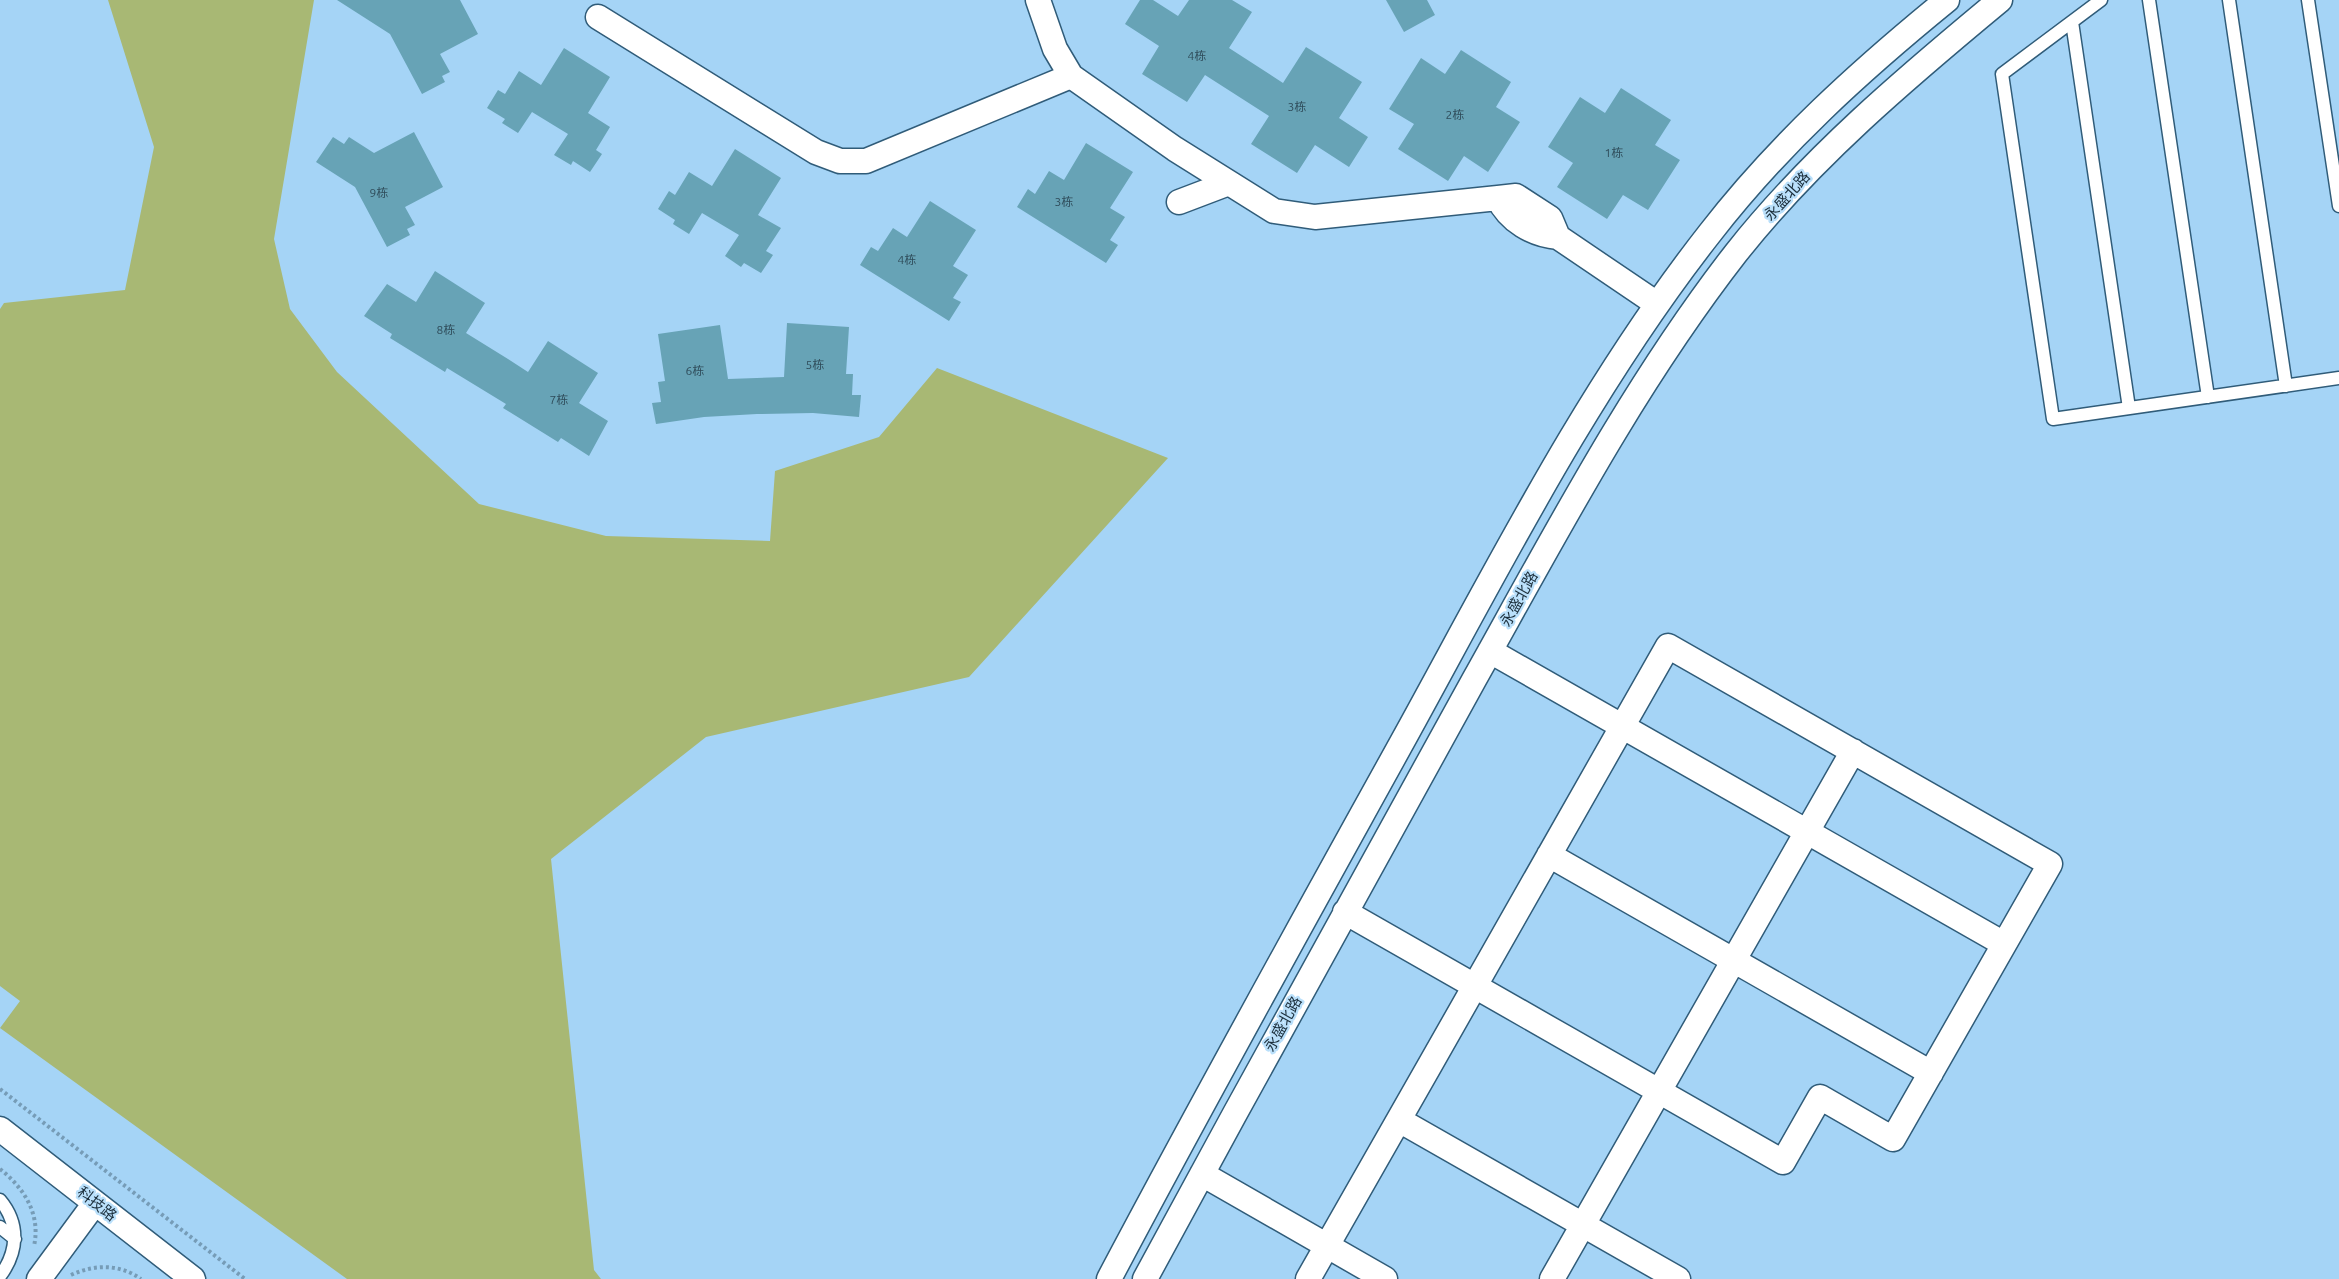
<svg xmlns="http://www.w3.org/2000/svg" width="2339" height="1279" font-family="Ubuntu,'Noto Sans SC',sans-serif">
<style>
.green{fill:#a8b874}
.building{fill:#67a3b6}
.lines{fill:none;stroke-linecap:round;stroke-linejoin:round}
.lane-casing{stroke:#305c79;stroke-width:15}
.street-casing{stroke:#305c79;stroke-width:27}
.path{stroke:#769cb7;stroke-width:4;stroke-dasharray:3 3;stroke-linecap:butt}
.lane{stroke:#fff;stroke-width:12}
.street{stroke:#fff;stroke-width:24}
.labels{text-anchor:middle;stroke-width:4.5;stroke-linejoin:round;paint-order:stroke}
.number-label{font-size:12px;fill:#2f4c5a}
.street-label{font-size:15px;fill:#1c2f3c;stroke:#bae0fb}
</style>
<rect width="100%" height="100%" fill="#a5d4f6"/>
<path class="green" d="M108 0H314L274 239 290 309 337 372 479 504 606 536 770 541 775 471 879 437 937 368 1168 458 969 677 706 737 551 859 594 1270 601 1279H347L0 1028 20 1001 0 986V309L4 303 125 290 154 147Z"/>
<path class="building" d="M337 0H460L478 34 440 54 450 72 442 76 445 82 422 94 390 34Z
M1140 0H1153L1178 16 1189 0H1232L1252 12 1229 48 1283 83 1306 47 1362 82 1339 118 1368 137 1349 167 1315 145 1297 173 1251 144 1269 116 1205 75 1187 102 1142 74 1159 46 1125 24Z
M1386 0H1427L1435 15 1404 32Z
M564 48 610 77 588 113 610 127 596 150 602 154 590 172 573 161 571 165 554 155 568 134 532 112 518 133 502 123 505 119 487 108 498 90 505 94 519 71 541 85Z
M1461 50 1511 82 1496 107 1520 122 1488 172 1464 156 1448 181 1398 149 1414 124 1389 109 1421 58 1445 74Z
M1621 88 1671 120 1655 145 1680 160 1648 210 1623 195 1607 219 1557 187 1573 163 1548 147 1580 97 1605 113Z
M414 132 443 187 405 207 415 225 407 229 410 235 387 247 355 187 316 162 333 137 344 144 349 137 374 153Z
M1086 143 1133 172 1110 208 1125 217 1110 240 1118 245 1106 263 1017 207 1028 189 1035 194 1049 171 1064 180Z
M735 149 781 178 758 215 781 228 766 251 773 255 761 273 744 263 741 267 725 256 739 235 702 213 689 234 673 224 675 220 658 209 669 191 675 195 689 172 712 186Z
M930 201 976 230 953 266 968 275 953 298 961 302 949 321 860 265 871 247 878 251 893 228 907 237Z
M435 271 485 303 466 333 508 359 528 372 548 341 598 373 579 403 608 421 589 456 561 438 558 442 503 408 506 404 447 368 445 372 390 338 392 334 364 316 387 284 416 302Z
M787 323 849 327 846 374H853L852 395H861L859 417 813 413 757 414 704 417 656 424 652 403 661 402 658 382 665 381 658 334 720 325 728 379 784 377Z"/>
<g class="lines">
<g class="lane-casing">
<path id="lane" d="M2101 0 2002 74 2053 419 2339 378
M2149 0 2208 397
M2229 0 2286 386
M2308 0 2339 206
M2072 22 2129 408
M0 1200C20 1224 18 1252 0 1276
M0 1227 15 1239"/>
</g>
<g class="street-casing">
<path id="street" d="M1038 0 1055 49 1071 76 1175 149 1274 211 1315 217 1498 198 1516 196 1550 218 1558 237C1533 235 1509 221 1498 198
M598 17 816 152 840 161H866L1071 76
M1179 202 1229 183
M1558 237 1657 304
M1490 651 2004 944
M1549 855 1931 1073
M1399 1120 1678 1279
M0 1129 193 1279
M1202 1174 1385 1279
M39 1279 95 1203
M1109 1279C1205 1097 1306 916 1406 735 1500 564 1589 387 1710 233 1778 145 1861 70 1947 0
M1145 1279C1254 1078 1364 877 1475 678 1556 533 1634 384 1736 253 1811 158 1907 77 2000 0
M1308 1279C1428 1068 1549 857 1668 646L2050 864 1893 1139 1820 1097 1783 1162C1637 1079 1491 995 1345 912
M1552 1279 1853 751"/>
</g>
<path class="path" d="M0 1089 245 1279
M0 1169C24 1188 41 1214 34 1246
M71 1275C95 1264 120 1264 141 1279"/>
<use href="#lane" class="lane"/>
<use href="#street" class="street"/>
</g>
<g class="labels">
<g class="number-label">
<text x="1197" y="60">4栋</text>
<text x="1297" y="111">3栋</text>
<text x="1455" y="119">2栋</text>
<text x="1614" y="157">1栋</text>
<text x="379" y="197">9栋</text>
<text x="1064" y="206">3栋</text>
<text x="907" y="264">4栋</text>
<text x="446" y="334">8栋</text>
<text x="815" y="369">5栋</text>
<text x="695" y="375">6栋</text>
<text x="559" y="404">7栋</text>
</g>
<g class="street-label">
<text transform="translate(1787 196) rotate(-48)" y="5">永盛北路</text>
<text transform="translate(1519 599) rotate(-61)" y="5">永盛北路</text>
<text transform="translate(1283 1024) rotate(-61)" y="5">永盛北路</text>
<text transform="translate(97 1204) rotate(38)" y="5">科技路</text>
</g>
</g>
</svg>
